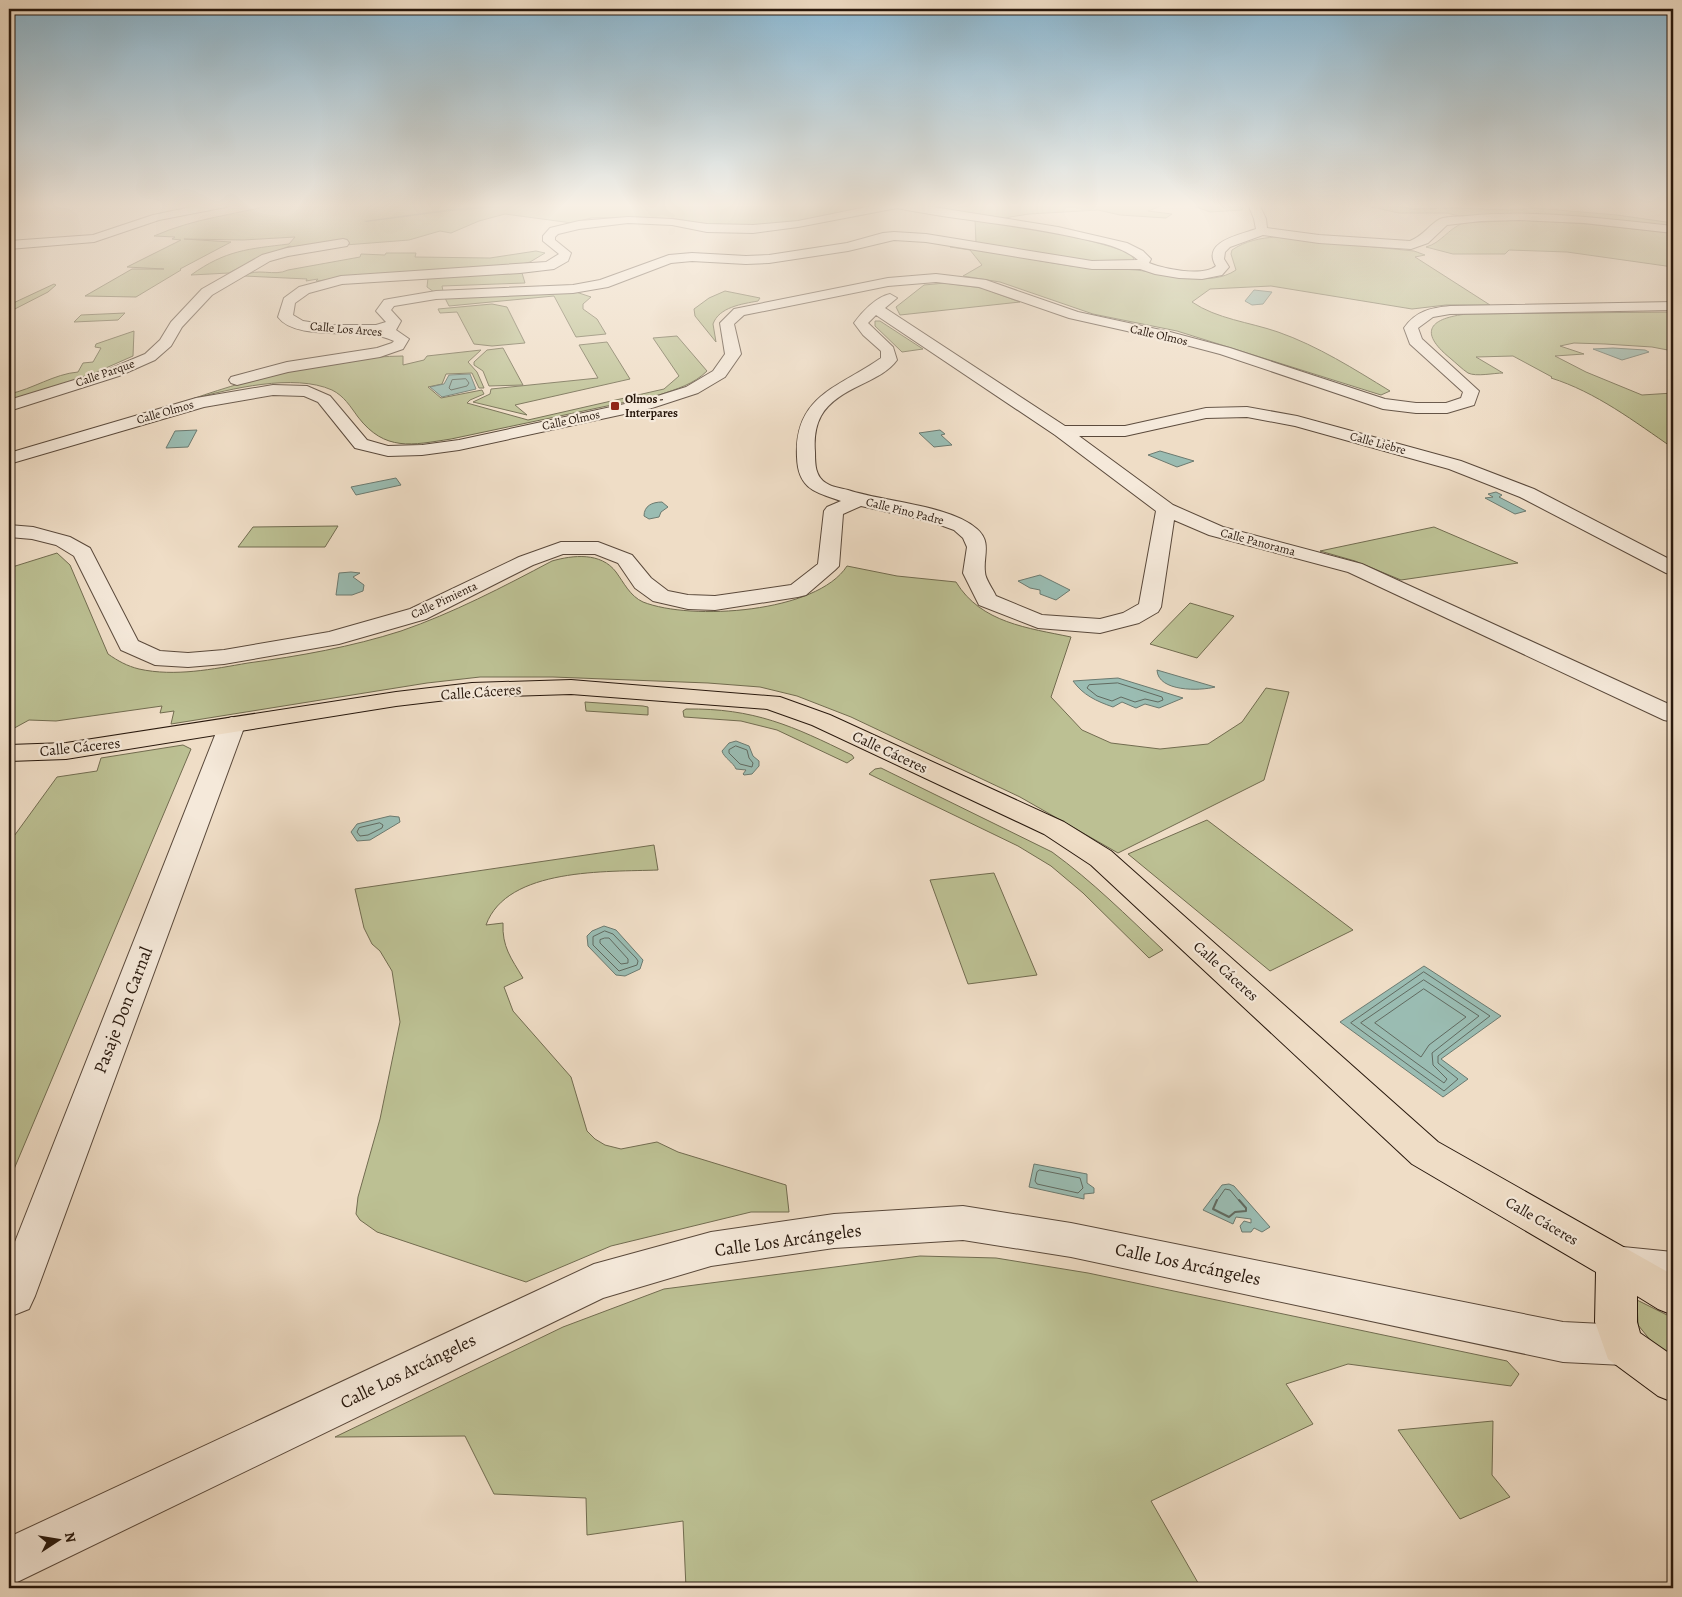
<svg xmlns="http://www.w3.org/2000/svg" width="1682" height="1597" font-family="Alegreya,serif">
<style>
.green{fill:#bcc093;stroke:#726c50}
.water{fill:#9abcb2;stroke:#6c7a70}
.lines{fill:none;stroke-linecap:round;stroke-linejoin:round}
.shore-far1{stroke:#616a60;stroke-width:1}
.shore{stroke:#616a60;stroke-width:2}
.stream{fill:#6c7a70;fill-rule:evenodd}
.minor-casing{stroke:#5a493b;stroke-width:2}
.major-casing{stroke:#28180d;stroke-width:2}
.minor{fill:#f5e9da;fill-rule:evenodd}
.major{fill:#efddc6;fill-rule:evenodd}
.poi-dot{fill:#8f2418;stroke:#f5e9da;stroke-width:2}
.labels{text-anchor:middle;stroke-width:4.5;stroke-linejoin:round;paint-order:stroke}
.far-street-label{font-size:12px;fill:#28180d;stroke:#f5e9da}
.far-poi-label{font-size:12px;font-weight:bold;fill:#28180d;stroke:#f5e9da;text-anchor:start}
.street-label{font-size:15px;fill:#28180d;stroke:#f5e9da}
.near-street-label{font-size:18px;fill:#28180d;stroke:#f5e9da}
</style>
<rect width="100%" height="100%" fill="#efddc6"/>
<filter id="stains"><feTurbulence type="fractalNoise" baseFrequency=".004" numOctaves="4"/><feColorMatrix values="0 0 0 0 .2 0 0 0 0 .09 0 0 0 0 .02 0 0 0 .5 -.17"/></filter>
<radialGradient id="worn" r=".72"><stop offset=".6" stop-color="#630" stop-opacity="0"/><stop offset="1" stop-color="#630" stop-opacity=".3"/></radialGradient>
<path class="green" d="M276 204H884L779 225H713L675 219 636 217 591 218 572 223 505 214 479 221 451 233 440 231 409 240 294 249 290 246 258 258 229 273 191 275C226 250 248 249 289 244L295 237 243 240 184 239 231 242 180 269 181 270 136 297 85 296 132 269H164L127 267 181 240 172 239 175 237 154 236C195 218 233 215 276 204Z
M912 204H1166L1148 211 1172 214 1166 218 1120 215 1098 210 1029 214 1004 218Z
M1188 204H1241L1243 207 1242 210 1210 212Z
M1358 204H1397L1396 206 1413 209 1455 208 1512 210 1534 208 1617 215 1673 223V227L1596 218 1523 214 1459 216 1447 213H1399Z
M975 219C1027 227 1079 235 1130 253L1134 259 1130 262H1090L976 243Z
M1524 220 1587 224 1673 233V267L1567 252 1509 250 1505 254H1453L1426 247C1441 243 1448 229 1463 223Z
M1275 237 1414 251 1425 255 1415 257 1490 305H1446L1412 309 1271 286 1210 289 1192 302C1217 319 1249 322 1278 332 1318 346 1354 369 1390 391L1381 395 1177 331 1093 314 1000 282 963 276 982 265 970 250 950 247 955 245C994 252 1033 260 1071 266 1093 269 1114 268 1136 270 1165 273 1210 288 1236 270L1231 254 1232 250C1245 241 1261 238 1275 237Z
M536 251 545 253 530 262 518 265 351 276 318 281H316L318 279 306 281 307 279 244 276C257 267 274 277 288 270L360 257 361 254 385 255 386 253H416L415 257 490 258Z
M522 273 525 283 442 286 443 291 434 292 427 287 428 278Z
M945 283 982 288 1020 302 900 315 896 307 924 285Z
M54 284 56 285 48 292 9 312V305Z
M725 291 760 298 758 301C742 304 719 307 713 324L716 342 695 316 694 309 709 298Z
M576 292 591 297 583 304V309L597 319 606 334 576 337 554 296 449 306 445 298Z
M492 304 507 307 525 343 492 346 474 344 457 312 440 313 438 309Z
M1673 312V351L1652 347 1605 344 1574 343 1560 346 1584 354 1555 356 1586 372 1642 395 1673 393V448C1635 422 1596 392 1551 378L1552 377 1513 356 1476 357 1503 373C1494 373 1476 377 1468 373 1462 369 1456 363 1450 358 1417 331 1431 318 1467 314Z
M125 313 118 320 74 322 81 315Z
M875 321H880L923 349 902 352 875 326Z
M134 331 133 356 90 375 9 402V394C33 389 54 374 78 372L83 363 93 362 101 348 95 347 96 344Z
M677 336 707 371C694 384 677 389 659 395L451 439C412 445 385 452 358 417 350 406 344 396 332 390 294 373 230 389 192 399 259 376 332 357 403 356V365L424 360 427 356 481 350 468 362 477 372 484 388H479L472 373 446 374 442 384 428 387 441 398 482 390 484 394 470 400 467 403 528 420 664 389 679 376 653 338Z
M607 342 630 379 515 405 527 415 473 402 490 394 491 389 598 378 579 345Z
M503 348 523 385 489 386 483 371 474 365V362L487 350Z
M338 526 325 547H238L253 527Z
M1434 527 1518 563 1401 580 1355 561 1320 551Z
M57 553 70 565 108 654C118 661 127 666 139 669 175 677 213 669 248 663 300 656 351 647 401 631 453 613 503 587 552 561 573 555 601 552 616 572 624 583 630 596 643 602 691 621 817 613 847 566L897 576 956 582C981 623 1028 628 1071 637L1051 697 1082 730 1111 743 1160 749 1208 744 1242 722 1266 688 1289 692 1264 780 1118 853 1020 797 851 717 797 696 760 687 708 683 553 677H480L427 683 171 724 174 711 160 713 162 706 56 721 29 720 9 731V568Z
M1190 603 1234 616 1197 658 1150 644Z
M585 702 643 706 648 707V715L586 711Z
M686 709C754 708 793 726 852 755L854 758 847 763 777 730 741 721 684 717 683 711Z
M183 745 191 749 9 1181V843L57 777 97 771 101 758Z
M881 768 1052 852C1092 881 1127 916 1163 950L1149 958 1083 893 1051 866 1018 846 869 774 875 769Z
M1207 820 1353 930 1270 971 1128 854Z
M654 845 658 870C608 872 507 867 486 925L503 923C502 947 511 958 523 978L504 987 513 1011 571 1077 587 1131 595 1139 605 1145 621 1149 657 1142 678 1152 786 1185 789 1212H751L611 1246 526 1282 377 1232 360 1220 356 1214 358 1197 380 1119 400 1022 392 971 380 951 372 944 364 928 355 889Z
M994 873 1037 975 968 984 930 880Z
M920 1256 996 1258 1088 1273 1507 1361 1519 1374 1511 1386 1348 1364 1286 1384 1313 1424 1151 1501 1201 1588H686L683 1521 587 1535 586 1498 494 1494 465 1436 335 1437 563 1327 664 1289Z
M1637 1300 1673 1318V1357L1651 1341 1638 1325Z
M1493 1421 1492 1475 1510 1497 1460 1519 1398 1430Z"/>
<path class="water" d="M1254 290 1272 292 1263 304 1252 305 1245 301Z
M1613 348 1645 350 1649 352 1622 360 1593 349Z
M470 374 476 389 442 397 430 387 444 384 449 375Z
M197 430 188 447 166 448 175 431Z
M940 430 945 434 941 435 952 445 934 447 919 433Z
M1160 451 1194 461 1177 467 1148 455Z
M396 478 401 485 356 495 351 487Z
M1496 492 1502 495 1499 497 1526 511 1515 514 1485 498 1493 497 1488 494Z
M662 502 668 507 661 512 659 517 649 519 644 516C644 506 652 502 662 502Z
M351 572 360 573 353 577 364 585 363 591 352 595H336L339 573Z
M1040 575 1070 590 1056 600 1040 594V590L1030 588 1018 581Z
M1157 670 1215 687C1200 691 1158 692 1157 670Z
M1118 678 1183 698 1159 708 1145 704 1136 708 1122 702 1113 707C1096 701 1083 695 1073 681Z
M736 741 749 746 753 756 759 761V766L752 774 744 775 743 774 746 770 736 769C733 762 724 758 722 751L729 743Z
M390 816 399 817 400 822 370 840 357 841 351 832 357 824Z
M604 926 616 930 643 960 640 969 625 976 616 975 588 946 587 936 592 931Z
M1424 966 1501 1016 1441 1059 1468 1079 1443 1097 1340 1022Z
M1034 1164 1087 1174V1183L1094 1188V1193L1084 1194V1199L1029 1187Z
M1229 1184 1234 1186 1270 1227 1262 1232 1254 1228 1251 1232H1242L1240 1226 1244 1221 1251 1223V1219L1236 1217 1233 1224 1203 1210 1222 1185Z"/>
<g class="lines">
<path class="shore-far1" d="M466 379 469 383 467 386 451 390 449 388 452 380Z
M1118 683 1162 697 1163 700 1158 702 1145 699 1135 702 1121 697 1112 701 1097 696 1087 688 1089 685Z
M736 746 747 750 749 758 753 763 752 767 740 764 729 753V750Z
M380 823 383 825 382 828 368 835 360 836 357 832 359 828Z
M605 931 613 934 636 958 638 961 637 965 619 971 593 945V937Z
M605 938H609L628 959V963L621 964 600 943V940Z
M1424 972 1490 1016 1438 1056V1063L1458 1079 1444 1091 1351 1023Z
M1424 980 1479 1016 1432 1053 1433 1065 1447 1079 1444 1083 1361 1023Z
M1424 989 1466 1017 1429 1045 1421 1057 1375 1023Z
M1040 1170 1080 1178 1083 1188 1078 1193 1037 1184 1035 1181 1037 1172Z
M1216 1202 1225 1189 1230 1190 1240 1202"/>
<path class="shore" d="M1217 1200 1213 1209 1229 1217 1235 1212 1246 1211V1208L1239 1200"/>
<path class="stream" d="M509 204H536L451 211 366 222 364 221 451 209Z
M717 204H740L738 205Z"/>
<g class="minor-casing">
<path id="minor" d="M9 204H18L9 210Z
M206 204H231L226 207 159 220 94 242 9 249V241L93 235 153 215Z
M881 204H914L1058 227 1127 243 1143 251 1151 259 1149 263C1164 269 1203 277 1216 266 1201 242 1239 235 1256 229L1254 219 1248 204H1259L1266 219 1267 228 1319 235 1410 241C1423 236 1429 225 1440 219 1448 216 1459 217 1467 216 1536 209 1605 219 1673 226V233L1584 223 1519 220 1481 221 1447 225 1428 243 1411 249 1319 243 1263 235 1230 247 1225 252 1224 259 1229 267 1222 275 1202 279 1179 278 1155 274 1140 269H1092L926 242 894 240 848 251 769 263 746 264 692 261 671 263 608 287 573 293 436 299 394 306 391 310 401 321 396 330 409 339 403 349 380 357 288 372 237 385 231 383 229 380 231 377 287 362 377 348 392 343 394 341C364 326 297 343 278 317L284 298 299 287 341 276 546 262 559 254 543 241V236L550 228 579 221 628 217 672 219 707 224 753 225 798 221ZM897 208C955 220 1015 224 1074 237 1096 242 1120 245 1138 260L1092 261 926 234 894 232 883 233 847 243 769 255 746 256 692 253 669 255 600 280 573 285 436 291 389 299 384 300 376 311 386 322 376 325H328L303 321 293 315 295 303 309 293 342 284 520 273 554 269 568 261 571 253 555 240V237L558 234 579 229 628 223 672 225 707 232 753 233 798 227Z
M343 239 347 240 349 243 347 246 288 256 270 261 212 295 182 327 171 346 155 360 119 376 9 411V400L107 370 145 354 160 340 171 322 202 289 262 255 287 248Z
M936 274 986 280 1078 312 1170 332 1230 348 1385 399 1416 403H1446L1461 398 1463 392 1410 344 1404 328C1416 311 1430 308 1450 306L1673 302V310L1450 314 1433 317 1418 328 1422 339 1479 391 1474 405 1447 413H1416L1383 409 1220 354 1167 340 1069 318 979 287 936 282 888 286 744 315 734 324 741 354 725 377 698 393 652 408 459 450 422 455 388 456 355 448 318 402 304 396 273 395 204 407 9 464V453L196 398 273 385 307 386 330 396 367 440 388 446 422 445 459 440 648 399 686 387 713 371 725 354 720 323 734 309 888 278Z
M890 294 897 298 885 308 1065 426H1125L1206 408 1247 407 1297 416 1461 461 1534 489 1673 561V575L1666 573 1520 497 1449 469 1295 426 1247 417 1206 418 1125 436H1079L1173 505 1223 527 1362 564 1673 706V722L1664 720 1348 572 1209 535 1174 520 1161 607 1158 612 1139 623 1100 633 1038 628 979 605 963 573 967 547 963 538 954 530 932 522 861 506 843 514 839 566 835 570 806 595 798 597 715 610 688 609 653 601 635 588 618 563 595 554H563L533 565 426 619 339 644 224 664 188 667 155 665 121 650 74 556 56 545 32 539 9 537V525L33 527 70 537 90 548 138 641 160 651 188 653 224 650 329 632 410 609 519 557 561 542H598L632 555 651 578 668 591 688 595 715 596 791 585 818 564 824 511 827 507 841 501C815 492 798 489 797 457 794 395 840 387 881 358V351L863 335 854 323C862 312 876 297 890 294ZM876 315 1055 435 1156 511 1139 604 1123 613 1100 619 1042 615 996 596C993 589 985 579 985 572 983 556 992 542 977 529 950 505 884 502 848 490 841 488 831 487 826 483 815 476 815 464 815 452 814 440 815 427 821 416 837 387 881 383 897 360L893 347 868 323Z
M232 717 241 720 245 725 35 1296 29 1309 14 1315 9 1313V1257L219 725 223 720Z
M963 1206 1071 1223 1563 1322 1623 1325 1638 1331 1644 1345 1638 1359 1623 1365 1563 1362 1071 1257 963 1240 834 1248 711 1266 603 1298 9 1586V1537L594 1264 711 1232 834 1214Z
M1623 1247 1673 1252V1288L1623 1283 1609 1278 1603 1265 1609 1252Z"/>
</g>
<g class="major-casing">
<path id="major" d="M571 680 780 697 830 715 1064 822 1111 851 1438 1142 1673 1275V1315L1658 1309 1637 1296V1322L1640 1333 1673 1356V1402L1658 1396 1608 1359 1595 1322 1596 1272 1412 1164 1091 865 1044 834 812 725 767 709 571 694 472 697 396 706 66 759 9 761V745L66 743 396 692 472 683Z"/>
</g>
<use href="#minor" class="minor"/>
<use href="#major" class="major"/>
</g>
<linearGradient id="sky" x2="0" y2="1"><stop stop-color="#89b7d2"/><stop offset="0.48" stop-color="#f8f0e5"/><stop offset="1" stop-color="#f8f0e5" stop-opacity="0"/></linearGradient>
<rect width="1682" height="428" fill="url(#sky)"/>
<rect class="poi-dot" x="610" y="401" width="10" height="10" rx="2.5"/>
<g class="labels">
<g class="far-street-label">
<text transform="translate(346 329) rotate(5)" y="4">Calle Los Arces</text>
<text transform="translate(1159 335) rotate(13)" y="4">Calle Olmos</text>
<text transform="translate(105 373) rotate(-19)" y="4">Calle Parque</text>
<text transform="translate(165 412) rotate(-16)" y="4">Calle Olmos</text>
<text transform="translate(571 420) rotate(-12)" y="4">Calle Olmos</text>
<text transform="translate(1378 443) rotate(15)" y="4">Calle Liebre</text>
<text transform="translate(905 511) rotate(14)" y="4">Calle Pino Padre</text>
<text transform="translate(1258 542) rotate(15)" y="4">Calle Panorama</text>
<text transform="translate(444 600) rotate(-25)" y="4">Calle Pimienta</text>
</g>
<g class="far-poi-label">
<text x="625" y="403">Olmos -<tspan x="625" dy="14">Interpares</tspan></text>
</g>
<g class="street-label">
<text transform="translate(481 692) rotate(-4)" y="5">Calle Cáceres</text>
<text transform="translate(80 747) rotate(-6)" y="5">Calle Cáceres</text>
<text transform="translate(890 752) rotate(25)" y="5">Calle Cáceres</text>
<text transform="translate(1226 971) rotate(42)" y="5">Calle Cáceres</text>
<text transform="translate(1542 1221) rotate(30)" y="5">Calle Cáceres</text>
</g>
<g class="near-street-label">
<text transform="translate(123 1010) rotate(-69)" y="6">Pasaje Don Carnal</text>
<text transform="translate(788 1240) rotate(-8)" y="6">Calle Los Arcángeles</text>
<text transform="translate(1188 1264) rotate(12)" y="6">Calle Los Arcángeles</text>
<text transform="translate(408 1371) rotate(-26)" y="6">Calle Los Arcángeles</text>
</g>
</g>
<rect width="1682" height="1597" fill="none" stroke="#efddc6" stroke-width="30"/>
<rect x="10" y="10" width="1662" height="1577" fill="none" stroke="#28180d" stroke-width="2.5"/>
<rect x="15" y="15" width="1652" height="1567" fill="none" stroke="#28180d"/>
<g transform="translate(58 1540) rotate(78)" stroke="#f5e9da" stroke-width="4" paint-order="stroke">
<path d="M0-4L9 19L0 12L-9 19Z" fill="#28180d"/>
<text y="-8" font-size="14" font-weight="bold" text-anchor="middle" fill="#28180d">N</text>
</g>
<rect width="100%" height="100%" filter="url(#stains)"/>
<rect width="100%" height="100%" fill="url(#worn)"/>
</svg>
